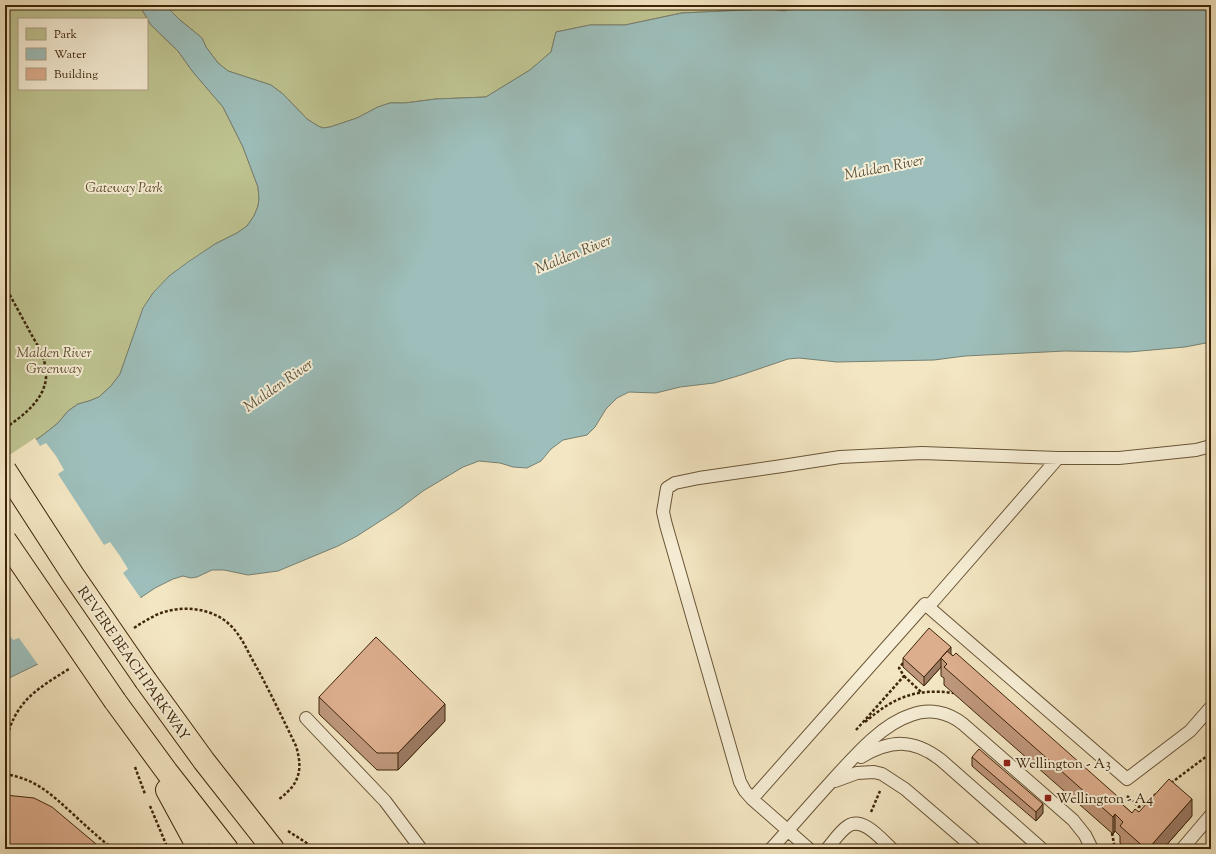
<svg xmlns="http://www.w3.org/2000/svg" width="1216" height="854" font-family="'Sorts Mill Goudy',serif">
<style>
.green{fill:#bec491;stroke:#7e744d;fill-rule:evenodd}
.water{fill:#9dbeba;stroke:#778173}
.pier{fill:#f3e6c2}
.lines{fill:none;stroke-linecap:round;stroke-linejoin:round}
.lane-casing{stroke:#6a5537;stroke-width:14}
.highway-casing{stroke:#3d2509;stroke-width:24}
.path{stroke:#3d2509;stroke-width:2.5;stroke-dasharray:3 2;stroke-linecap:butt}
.lane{stroke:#f7efd7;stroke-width:12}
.highway{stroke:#f3e6c2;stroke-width:22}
.highway-bridge-casing{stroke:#3d2509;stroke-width:24;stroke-linecap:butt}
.highway-bridge{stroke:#f3e6c2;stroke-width:22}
.wall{fill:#be967a;stroke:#3d2509}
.shaded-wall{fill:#9b7a63;stroke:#3d2509}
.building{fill:#ddae8e;stroke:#3d2509}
.poi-dot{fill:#8f2418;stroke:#f7efd7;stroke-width:1.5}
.labels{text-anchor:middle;stroke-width:4;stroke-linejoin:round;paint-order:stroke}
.park-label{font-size:14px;font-style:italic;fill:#5d4d2b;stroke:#f7efd7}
.street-label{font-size:14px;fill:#3d2509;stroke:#f7efd7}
.poi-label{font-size:14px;fill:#3d2509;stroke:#f7efd7;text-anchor:start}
.water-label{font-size:15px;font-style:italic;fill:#5a533e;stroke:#f7efd7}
</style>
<rect width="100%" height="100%" fill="#f3e6c2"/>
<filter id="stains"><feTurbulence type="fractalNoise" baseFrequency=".005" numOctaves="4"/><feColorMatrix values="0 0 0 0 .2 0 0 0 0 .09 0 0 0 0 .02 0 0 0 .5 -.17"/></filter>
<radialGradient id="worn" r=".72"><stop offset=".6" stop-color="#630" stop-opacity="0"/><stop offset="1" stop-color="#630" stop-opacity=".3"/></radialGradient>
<path class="green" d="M5 5H135L141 8 151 25 178 51 193 72 223 107 243 147 258 187 259 199 258 206 254 216 247 226 237 233 215 244 153 293 143 309 120 374 111 386 99 397 89 401 78 404 68 411 58 423 43 435 5 460ZM19 19H147V89H19Z
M165 5H797L791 9 784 11 769 9 682 13 625 25H590L556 32 551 52 530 70 486 97 436 99 405 103H390L378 107 357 118 330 127 323 128 318 126 307 119 283 94 271 85 228 71 218 63 206 47 202 38 180 20Z"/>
<path class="water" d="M135 5H165L180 20 202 38 206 47 218 63 228 71 271 85 283 94 307 119 318 126 323 128 330 127 357 118 378 107 390 103H405L436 99 486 97 530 70 551 52 556 32 590 25H625L682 13 769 9 784 11 791 9 797 5H1211V342L1185 347 1129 352 1065 351 965 356 934 360 837 362 799 358 788 359 741 375 714 383 680 387 656 393 629 392 617 398 606 409 595 427 587 435 563 440 551 449 541 461 527 468 513 467 500 463 479 461 463 467 423 491 399 509 357 536 338 546 278 571 248 575 224 570H212L197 577 191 578 183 576 173 579 155 588 88 633 38 664 5 680V460L43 435 58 423 68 411 78 404 89 401 99 397 111 386 120 374 143 308 153 293 169 276 188 262 215 244 237 233 247 226 254 216 258 206 259 199 258 187 243 147 223 107 193 72 178 51 151 25 141 8Z"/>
<path class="pier" d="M35 438 40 446 46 443 56 456 64 470 58 474 104 545 110 542 120 556 128 569 123 573 142 600 89 635 39 666 19 638 13 640 5 629V458Z"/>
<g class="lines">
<g class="lane-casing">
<path id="lane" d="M929 606 1058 458
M306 718 385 801 421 849
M861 757C890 740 913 738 941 760L1042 849
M835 781 857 773 874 772 882 774 905 789 975 849
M752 799 925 604 1127 779 1190 731 1211 707
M771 849C791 827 810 805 830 783 852 759 880 725 911 715 929 708 948 712 963 724L1073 820 1085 835 1092 849
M809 849 752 799 745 791 740 782 666 525 663 512 667 488 675 483 699 478 782 466 840 457 922 453 1058 458H1119L1196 450 1211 446
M827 849C833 842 840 831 848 826 863 816 882 840 892 849
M1182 849 1211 815"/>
</g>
<g class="highway-casing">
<path id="highway" d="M146 681 204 761 273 849
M115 701 167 772 227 849
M167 790 199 849"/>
</g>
<path class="path" d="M5 286C13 301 22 317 30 332 36 343 43 353 45 365 52 394 26 414 5 428
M134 628C143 622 151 617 161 613 183 605 213 608 230 625 242 636 248 653 256 666 270 692 283 719 296 746 303 769 300 784 279 799
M904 676 921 692
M865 722C894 697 916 688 954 693
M856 730 904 676 899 668 904 662
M5 745C14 702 35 690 69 669
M135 767 145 794
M5 774C36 779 51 794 73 814 86 826 99 838 113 849
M1171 783 1211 753
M1127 796 1139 807 1156 794
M150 806 168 849
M871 812 880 791
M288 831 316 849
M1112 833 1115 849"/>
<use href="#lane" class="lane"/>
<use href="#highway" class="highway"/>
<g class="highway-bridge-casing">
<path id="highway-bridge" d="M5 470 73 575 146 681
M5 540 115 701"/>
</g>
<use href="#highway-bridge" class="highway-bridge"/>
</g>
<path class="wall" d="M951 654 1132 813 1139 812 1192 816 1163 849H1127L1120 843V836L1115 831 1113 834 944 685V678L941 676V667L924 686 903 667V658Z
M319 697 445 721 398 770H377L319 714Z
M972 757 1043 813 1036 821 972 766Z"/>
<path class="shaded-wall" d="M951 647V656L941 658V667L924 686V677Z
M445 704V721L398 770V753Z
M1192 799V816L1163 849H1148Z
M1043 804V813L1036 821V812Z
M1115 814V831L1113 834V817Z"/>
<path class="building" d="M929 628 951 647 924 677 903 658Z
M376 637 445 704 398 753H377L319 697Z
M947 651 953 656 956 653 1125 803 1123 805 1132 813 1135 809 1139 812 1169 779 1192 799 1148 849H1146L1120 826 1123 822 1115 814 1113 817 944 667 947 664 941 658Z
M979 749 1043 804 1036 812 972 757Z
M5 795 34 798 52 807 102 849H5Z"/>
<g class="poi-dot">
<rect x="1003" y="759" width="8" height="8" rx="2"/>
<rect x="1044" y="794" width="8" height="8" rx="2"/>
</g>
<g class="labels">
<g class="park-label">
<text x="124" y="192">Gateway Park</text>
<text x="54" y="357">Malden River<tspan x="54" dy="16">Greenway</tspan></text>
</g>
<g class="street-label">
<text transform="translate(134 663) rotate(55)" y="5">REVERE BEACH PARKWAY</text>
</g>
<g class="poi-label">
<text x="1015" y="768">Wellington - A3</text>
<text x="1056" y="803">Wellington - A4</text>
</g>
<g class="water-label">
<text transform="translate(884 167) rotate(-11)" y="5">Malden River</text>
<text transform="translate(573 254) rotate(-22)" y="5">Malden River</text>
<text transform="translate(278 385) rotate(-35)" y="5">Malden River</text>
</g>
</g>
<rect width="1216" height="854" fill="none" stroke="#f3e6c2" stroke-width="20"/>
<rect x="6" y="6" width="1204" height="842" fill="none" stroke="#3d2509" stroke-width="2"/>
<rect x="10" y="10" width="1196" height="834" fill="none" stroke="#3d2509"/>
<rect x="18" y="18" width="130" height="72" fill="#f7efd7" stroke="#ad9e85"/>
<rect x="26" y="28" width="20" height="12" fill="#bec491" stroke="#ad9e85"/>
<text x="54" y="38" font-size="12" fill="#3d2509">Park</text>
<rect x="26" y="48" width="20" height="12" fill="#9dbeba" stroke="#ad9e85"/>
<text x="54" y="58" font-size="12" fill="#3d2509">Water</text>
<rect x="26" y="68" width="20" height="12" fill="#ddae8e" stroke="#ad9e85"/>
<text x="54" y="78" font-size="12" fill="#3d2509">Building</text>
<rect width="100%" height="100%" filter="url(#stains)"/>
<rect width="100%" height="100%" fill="url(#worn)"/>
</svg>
